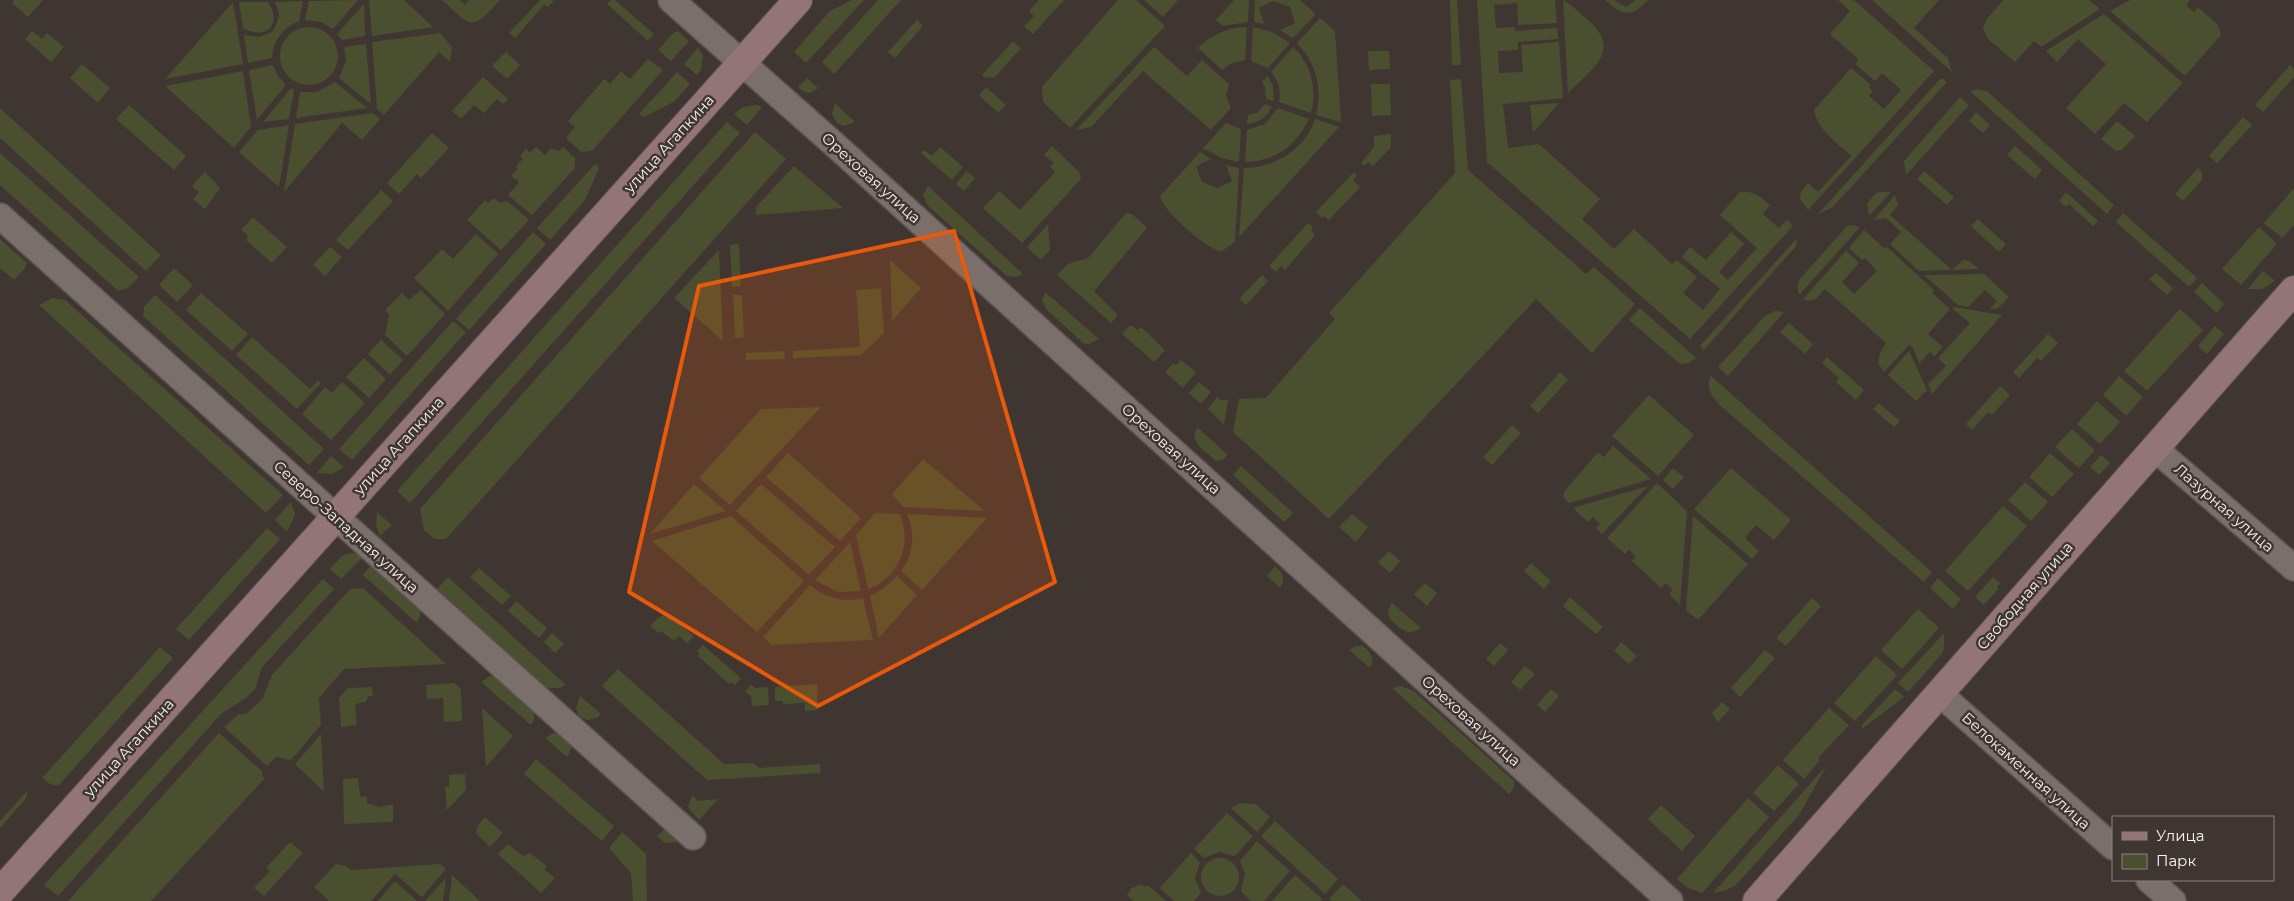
<svg xmlns="http://www.w3.org/2000/svg" width="2294" height="901" font-family="Montserrat,sans-serif">
<style>
.green{fill:#4a4f30}
.lines{fill:none;stroke-linecap:round;stroke-linejoin:round}
.street-casing{stroke:#5c5451;stroke-width:28}
.secondary-casing{stroke:#5c5451;stroke-width:30}
.street{stroke:#7a6f6b;stroke-width:25}
.secondary{stroke:#947577;stroke-width:28}
.marked{fill:#e8590c;fill-opacity:0.2;stroke:#e8590c;stroke-width:4;stroke-linejoin:round}
.labels{text-anchor:middle;stroke-width:5;stroke-linejoin:round;paint-order:stroke}
.street-label{font-size:15px;fill:#f8f2ef;stroke:#3f3632}
</style>
<rect width="100%" height="100%" fill="#3f3632"/>
<path class="green" d="M14 0H43L28 17 12 3Z
M358 0 333 29 321 22 305 20 309 1Z
M369 0H404L433 27 372 36Z
M442 0H459L465 5 469 0H500C471 32 473 28 442 0Z
M540 0H554L548 7 544 5 515 38 509 33Z
M611 0H615L654 34 648 41 607 4Z
M852 0H864L806 63 794 52 830 11Z
M878 0H901L834 74 822 62Z
M1039 0H1064L1033 34 1024 26 1034 16 1029 11Z
M1118 0H1136L1165 26 1070 128 1043 102 1042 87Z
M1144 0H1178L1163 17Z
M1234 0H1249L1248 22 1223 26 1216 20Z
M1255 0H1300L1316 14 1293 38 1280 30 1295 23 1290 7 1273 1 1259 8 1264 24 1254 22Z
M1450 0H1457L1461 65H1452Z
M1477 0H1555L1557 23 1518 25 1517 3 1494 5 1496 28 1514 27 1515 31 1557 28 1558 39 1518 42V50L1498 51 1499 73 1523 72 1521 45 1559 42 1563 98 1503 104 1508 148 1539 144 1600 199 1582 219 1614 249 1634 229 1672 264 1677 260 1697 277 1683 293 1703 310 1720 289 1682 257 1690 247 1706 260 1731 232 1744 244 1719 272 1728 280 1757 248 1720 215 1740 192C1753 190 1761 197 1770 205L1763 214 1779 228 1787 220 1793 226 1690 339 1487 162Z
M1563 0C1572 4 1579 13 1587 19 1623 50 1593 68 1568 93Z
M1605 0H1614L1626 7 1636 0H1648C1632 19 1621 15 1605 0Z
M1838 0H1854L1934 71 1808 210 1800 199 1801 192 1808 183 1818 192 1851 156C1838 143 1817 130 1814 110L1851 68 1871 85 1869 88 1873 91 1869 96 1884 109 1901 90 1882 73 1875 81 1855 64 1858 59 1830 34 1850 11Z
M1872 0H1939L1914 28 1948 58 1952 72Z
M2003 0H2089L2100 9 2041 47 2034 41 2015 62 1988 39 1983 28 1986 20Z
M2130 0H2190L2186 6 2194 12 2198 7 2218 25 2221 35 2185 76 2110 11Z
M303 1 299 21C283 28 273 40 272 58L248 63 244 35 259 37 272 32C279 21 282 13 274 2Z
M233 2 243 64 166 79 167 77Z
M239 2H268C283 24 266 41 243 28Z
M364 4 365 36 342 40 337 34Z
M2104 14 2183 83 2147 122 2124 103 2095 134 2066 108 2106 64 2078 39 2057 62 2046 51Z
M1320 18 1335 31 1341 122 1316 115C1323 87 1316 63 1297 43Z
M917 20 923 26 895 58 888 52Z
M1247 27 1245 60 1230 64 1222 70 1198 48C1211 35 1228 27 1247 27Z
M1253 27 1272 32 1290 43 1268 68 1251 61Z
M280 56a29 29 0 1 1 58 0a29 29 0 1 1-58 0Z
M32 31 42 39 47 33 64 47 51 62 25 39Z
M678 31 689 41 671 61 658 50 673 33Z
M440 33 452 47 450 62 439 52 384 115 377 109 372 42Z
M1013 41 1021 48 995 77 985 78 982 75Z
M366 44 371 104 339 78 346 61 344 47Z
M1154 47 1187 76 1202 60 1229 84 1226 96 1231 108 1211 130 1143 71 1091 127 1076 130Z
M1293 47C1312 65 1317 89 1311 113L1279 102C1281 91 1279 80 1271 72Z
M698 48 703 56 701 70 697 75 684 64Z
M1368 51H1389L1390 69 1369 70Z
M506 52 520 65 507 79 492 66Z
M648 59 663 70 592 151 581 152 566 138 575 127 568 121 604 79 610 84 621 71 630 79Z
M82 64 110 88 98 103 70 78Z
M273 65 278 76 286 85 257 120 249 70Z
M2290 65 2294 69V77L2263 112 2255 105Z
M243 71 251 127 234 148 165 86Z
M677 72 690 84 675 101 644 117 639 114Z
M1268 76 1273 86 1274 101 1266 99 1265 88 1262 82Z
M483 77 508 99 503 104 497 99 484 113 474 105 461 119 452 111Z
M807 78 818 88C810 95 805 94 798 87Z
M1941 78 1947 82 1832 208 1818 214Z
M1461 79 1468 170 1586 274 1594 267 1635 304 1592 353 1536 299 1329 519 1233 432 1239 399 1266 398 1335 319 1329 313 1455 173 1450 80Z
M335 82 367 108 296 118 300 92H317Z
M1371 84H1390L1391 115 1372 116Z
M986 87 1006 105 998 113 979 95Z
M291 88 294 90 289 119 263 122Z
M1979 89 1988 92 2114 205 2107 214 1970 91Z
M1960 97 1969 105 1906 175 1904 161Z
M835 103 855 122 844 126 837 123 832 114Z
M1559 103 1533 133 1530 105Z
M1265 104 1272 107C1266 118 1259 122 1247 124L1248 115 1257 113Z
M129 105 186 156 174 170 116 119Z
M756 105 762 107 747 125 734 114 743 107Z
M0 108 161 255 146 271 0 138Z
M1278 108 1309 119C1296 146 1275 161 1245 162L1247 130 1265 124Z
M1976 112 1990 125 1983 133 1969 121Z
M373 113 380 119 362 140 342 123 284 192 295 124Z
M2243 117 2252 125 2217 163 2209 156Z
M1315 119 1339 127 1239 237 1244 168C1274 168 1306 149 1315 119Z
M2117 121 2135 136 2122 150 2116 151 2101 139Z
M727 122 740 133 410 503 397 491Z
M1226 123 1241 129 1239 162 1222 158 1203 148Z
M289 125 279 187 239 152 258 130Z
M755 132 786 159 446 539H434L424 530 420 509Z
M432 133 449 148 421 178 417 174 399 194 387 183Z
M1391 134V147L1373 166 1368 162 1364 166 1361 163 1374 147V136Z
M1052 146 1079 172 1081 179 1022 243 983 208 999 191 1020 210 1055 172 1050 167 1054 163 1044 155Z
M2015 146 2042 170 2035 179 2007 155Z
M536 147 545 155 551 148 559 151 563 147 575 158V168L532 215 508 195 519 182 511 176 518 169 516 166 523 159 520 156 526 149 530 153Z
M940 147 963 167 952 180 921 153 924 150 932 156Z
M1200 152 1211 159 1196 166 1202 182 1218 188 1232 181 1226 165 1239 168 1235 242 1222 251C1209 252 1161 209 1160 196Z
M0 153 139 277 128 288 118 291 0 185Z
M595 164 599 168 585 200 550 240 537 228Z
M794 166 843 208 756 215V207Z
M2198 168 2202 172V180L2183 201 2175 194Z
M967 171 975 178 964 191 956 184Z
M1924 171 1954 197 1947 205 1917 179Z
M205 172 220 188 205 209 193 199 199 192 192 186Z
M1354 172 1357 175 1353 180 1360 187 1329 220 1324 216 1322 218 1316 212Z
M928 186 1023 274 1016 277 1007 276 928 206 923 195Z
M2294 188V225L2282 238 2264 223Z
M381 190 393 201 348 250 336 240Z
M1880 192H1891L1869 216 1867 204 1876 193Z
M2066 192 2098 221 2093 226 2069 204 2066 207 2059 201Z
M1895 195 1898 205 1890 215 1952 270 1963 260 1969 261 1979 269 1919 271 1890 244 1901 232 1886 218 1874 220Z
M494 198 499 203 507 201 529 220 501 250 467 220 485 200 488 203Z
M1126 213 1132 214 1147 228 1094 291 1118 315 1111 323 1057 275 1068 264 1088 258Z
M2123 213 2197 278 2189 287 2116 222Z
M253 217 287 247 272 263 246 240 248 236 241 230Z
M1978 219 2006 244 1999 252 1971 226Z
M1308 223 1313 228 1311 230 1315 235 1285 270 1281 266 1276 272 1269 266Z
M1048 224 1050 250 1041 260 1027 247Z
M1853 225 1860 227 1799 295 1797 287 1800 279 1847 226Z
M2259 227 2277 244 2241 285 2222 269Z
M1864 230 1885 249 1887 247 1934 290 1932 293 1950 309 1928 334 1943 347 1935 356 1930 352 1919 363 1913 348 1909 345 1884 372 1878 363 1880 353 1886 343 1825 289C1819 295 1814 305 1803 299L1846 251 1859 263 1842 282 1854 294 1877 271 1865 258 1862 260 1849 248Z
M533 232 546 244 469 330 456 319Z
M476 234 498 254 448 311 414 278 442 249 453 259Z
M1797 238 1796 246 1704 350 1700 346Z
M0 239 27 263 24 269 14 280 0 268Z
M739 244 741 286 732 287 730 245Z
M330 247 342 257 325 276 313 265Z
M719 250 723 341 674 298Z
M890 260 921 288 892 321Z
M174 268 193 285 177 302 159 285Z
M2263 271 2275 281 2262 289H2248Z
M2156 273 2173 288 2167 295 2149 279Z
M1984 274 2009 297 1997 309H1990L1997 301 1985 290 1968 307 1958 305 1924 275Z
M1262 275 1268 281 1246 305 1239 299Z
M2202 283 2224 304 2217 313 2194 292Z
M881 288 884 333 861 355 793 358V351L860 347 856 290Z
M421 290 445 314 407 356 385 335 389 315 385 310 402 293 409 300Z
M1045 292 1099 339 1089 344 1083 343 1046 309 1042 300Z
M201 293 248 334 232 351 186 310Z
M155 295 324 449 309 465 143 316 144 307Z
M733 295H742L744 337 735 338Z
M52 298 65 300 283 495 266 513 39 305Z
M1954 307 2002 315 1932 394 1928 384 1946 366 1938 358 1970 323 1953 309Z
M1640 308 1696 358 1689 363 1680 364 1629 320Z
M2180 309 2203 330 2147 391 2124 371Z
M1775 311 1784 312 1728 376 1718 367 1765 316Z
M453 321 466 332 352 460 339 449Z
M1789 323 1813 344 1805 354 1780 332Z
M1130 325 1138 330 1141 327 1165 350 1154 362 1122 334Z
M2215 326 2224 334 2207 354 2198 346Z
M2048 334 2058 343 2041 361 2037 358 2019 378 2013 372Z
M252 337 310 389 318 380 321 383 297 409 236 355Z
M381 340 403 360 390 375 368 354Z
M784 351 785 359 746 360V353Z
M1909 351 1927 390 1916 401 1888 375Z
M1827 357 1864 390 1856 400 1836 382 1839 378 1822 363Z
M364 358 386 379 369 398 346 377Z
M1181 360 1196 372 1183 388 1165 372 1173 363 1176 365Z
M1560 372 1568 380 1538 413 1530 406Z
M1711 376 1932 572 1924 582 1723 408C1714 399 1704 389 1711 376Z
M2119 376 2143 397 2126 416 2103 395Z
M342 382 365 403 331 440 302 414 325 387 332 393Z
M1199 382 1211 392 1201 404 1189 393Z
M2000 386 2010 395 1992 415 1988 412 1972 430 1966 424Z
M1649 395 1694 435 1658 476 1612 436Z
M1217 397 1220 400H1228L1224 425 1208 409Z
M2097 401 2120 422 2100 444 2077 424Z
M1879 403 1900 421 1894 427 1873 409Z
M821 407 730 505 699 478 761 409Z
M1512 425 1521 433 1492 465 1483 457Z
M1197 427 1228 455 1222 460 1216 461 1198 445 1194 437Z
M2072 429 2095 450 2079 468 2055 447Z
M1613 446 1651 479 1569 503 1563 497 1564 492 1598 452 1604 457Z
M788 453 861 518 840 541 766 477Z
M2050 453 2074 474 2052 497 2029 477Z
M2101 455 2110 463 2099 475 2090 467Z
M331 456 344 467 333 474 317 473Z
M923 459 985 511 903 507 892 494Z
M1241 466 1293 513 1284 522 1233 475Z
M1673 468 1684 477 1673 489 1663 480Z
M1731 468 1791 520 1774 540 1756 525 1745 538 1759 551 1752 559 1694 509Z
M2025 482 2048 502 2031 521 2008 500Z
M1657 483 1687 511 1680 605 1669 594 1673 590 1666 583 1661 588 1632 561 1636 556 1629 550 1625 554 1607 538Z
M694 484 726 511 650 534Z
M761 484 835 547 809 575 736 511Z
M1648 486 1602 534 1596 528 1600 524 1593 517 1588 522 1573 508Z
M291 502 295 514 287 532 275 520Z
M2003 506 2027 526 1968 591 1945 571Z
M377 512 392 525 380 536 376 526Z
M875 513 900 514C912 544 900 577 868 589L856 535Z
M907 514 987 518 922 590 901 571C914 554 915 533 907 514Z
M1352 514 1368 527 1356 542 1339 527Z
M731 516 804 581 757 632 652 541Z
M1693 516 1748 564 1698 620 1686 610Z
M267 528 280 539 189 640 176 629Z
M850 542 861 591 837 592 815 580Z
M1389 551 1400 561 1390 573 1378 562Z
M350 553 365 555 341 579 330 569 342 556Z
M373 563 420 607V615L417 623 363 575Z
M1531 563 1551 581 1544 589 1524 571Z
M1275 566C1283 573 1286 579 1280 588L1267 576Z
M479 568 511 596 502 605 470 577Z
M897 576 917 595 879 638 870 596 884 588Z
M448 577 566 685 559 688H547L437 589Z
M1993 577 2000 583 1997 587 1999 588 1984 605 1975 597Z
M1938 578 1961 599 1953 609 1930 588Z
M323 579 334 589 262 667 255 689 246 698 222 713 58 896 44 885Z
M1425 583 1437 593 1427 606 1414 594Z
M810 585C825 598 844 603 863 598L873 640 772 645 763 637Z
M363 588 446 664 344 669 319 698 321 725 291 760 276 757 267 766 224 727 239 714H246L263 698 272 675 350 589Z
M1570 597 1603 627 1596 634 1563 606Z
M1812 598 1821 606 1786 646 1776 638Z
M516 601 547 628 539 638 508 611Z
M1392 603 1421 628C1407 638 1399 627 1389 618L1388 610Z
M1918 609 1939 628 1902 669 1881 650Z
M666 614 694 636 687 643 679 636 674 641 661 631 658 633 650 626 658 618Z
M552 633 564 644 555 653 544 642Z
M1944 633V649L1941 655 1908 692 1898 683Z
M1621 642 1637 656 1629 664 1614 651Z
M1500 643 1508 650 1494 666 1486 659Z
M703 645 741 678 735 685 731 682 729 684 698 656 699 654 697 651Z
M1356 646H1363C1371 652 1375 659 1370 668L1349 650Z
M160 647 173 658 58 786 50 784 42 778Z
M1765 650 1775 658 1740 697 1731 688Z
M1876 656 1897 675 1855 721 1834 703Z
M1525 666 1535 674 1520 690 1511 682Z
M618 669 724 764 753 763 759 768 820 764 821 773 707 780 602 686Z
M490 676H497L534 709V720L531 725 481 682Z
M454 683 461 689 462 721 444 722 443 698 427 699 426 685Z
M817 684 818 710 805 711V703L783 704V701H775V687Z
M751 685 755 688 768 687 769 705 752 706 751 696 745 692Z
M1401 686 1414 691 1514 781V788L1509 794 1392 688Z
M372 687 373 696H368L366 702 355 704 357 725 341 727 339 698 348 688Z
M1551 689 1559 696 1545 712 1537 705Z
M1895 689 1904 697 1863 728 1861 726Z
M580 696 601 714 597 718 587 720 579 716 576 708Z
M1722 702 1730 709 1718 722 1712 713Z
M482 708 513 736 486 767Z
M1829 708 1849 725 1818 758 1820 760 1804 779 1783 760Z
M557 731 572 743V747L567 757 545 738Z
M219 733 262 771V776L265 778 151 901H68Z
M321 734 324 792 295 764Z
M536 759 614 826 602 841 524 774Z
M1778 765 1799 784 1774 811 1753 793Z
M1827 765 1799 815 1736 885 1726 890 1713 893Z
M465 774 466 790 447 810 445 787H449V775Z
M358 778 360 796 367 797V803L379 807 393 804V822L344 824 343 779Z
M27 791V797L0 828V821Z
M692 795 698 801 718 799 699 820 688 807Z
M1748 798 1769 817 1702 893 1688 888 1677 879Z
M1241 803 1256 804 1270 817 1257 832 1231 808Z
M1661 805 1695 836 1682 851 1648 819Z
M1227 813 1253 836 1235 856 1219 852 1204 858 1194 849Z
M485 817 503 833 490 847 476 833 477 827Z
M1275 821 1338 879 1325 894 1261 836Z
M670 828 680 842 665 843 657 836 665 829Z
M622 832 646 854 647 901H633L631 873 609 848Z
M1257 841 1290 871 1264 901H1251L1241 891 1245 874 1240 861Z
M290 842 303 853 264 896 254 888 270 871 266 868Z
M508 844 523 856 530 853 547 866 544 869 555 878 541 893 498 854Z
M1191 853 1200 862 1195 878 1201 893 1194 901H1174L1160 888Z
M1201 877a19 19 0 1 1 38 0a19 19 0 1 1-38 0Z
M336 864 346 866 351 870 440 864 446 869 422 897 395 874 371 901H329L314 887Z
M452 875 480 901H449Z
M1295 875 1322 899 1320 901H1272Z
M446 878 443 901H425Z
M395 881 417 901H378Z
M1343 884 1362 901H1331L1329 899Z
M1139 885 1149 886 1166 901H1133L1127 895 1131 889Z"/>
<g class="lines">
<g class="street-casing">
<path id="street" d="M671 0 835 145 1670 901
M0 216 693 837
M2154 448 2294 568
M1940 694 2113 847
M2149 880 2173 901"/>
</g>
<g class="secondary-casing">
<path id="secondary" d="M0 892 798 0
M1757 901 2294 290"/>
</g>
<use href="#street" class="street"/>
<use href="#secondary" class="secondary"/>
</g>
<path class="marked" d="M954 231 1055 582 818 706 629 592 699 286Z"/>
<g class="labels">
<g class="street-label">
<text transform="translate(669 144) rotate(-48)" y="5">улица Агапкина</text>
<text transform="translate(871 178) rotate(42)" y="5">Ореховая улица</text>
<text transform="translate(399 446) rotate(-48)" y="5">улица Агапкина</text>
<text transform="translate(1171 449) rotate(42)" y="5">Ореховая улица</text>
<text transform="translate(2224 508) rotate(41)" y="5">Лазурная улица</text>
<text transform="translate(346 527) rotate(42)" y="5">Северо-Западная улица</text>
<text transform="translate(2025 596) rotate(-49)" y="5">Свободная улица</text>
<text transform="translate(1471 721) rotate(42)" y="5">Ореховая улица</text>
<text transform="translate(129 748) rotate(-48)" y="5">улица Агапкина</text>
<text transform="translate(2026 771) rotate(42)" y="5">Белокаменная улица</text>
</g>
</g>
<rect x="2112" y="816" width="162" height="65" fill="#3f3632" stroke="#89817e"/>
<rect x="2122" y="832" width="25" height="8" fill="#947577" stroke="#89817e"/>
<text x="2156" y="841" font-size="15" fill="#f8f2ef">Улица</text>
<rect x="2122" y="854" width="25" height="15" fill="#4a4f30" stroke="#89817e"/>
<text x="2156" y="866" font-size="15" fill="#f8f2ef">Парк</text>
</svg>
